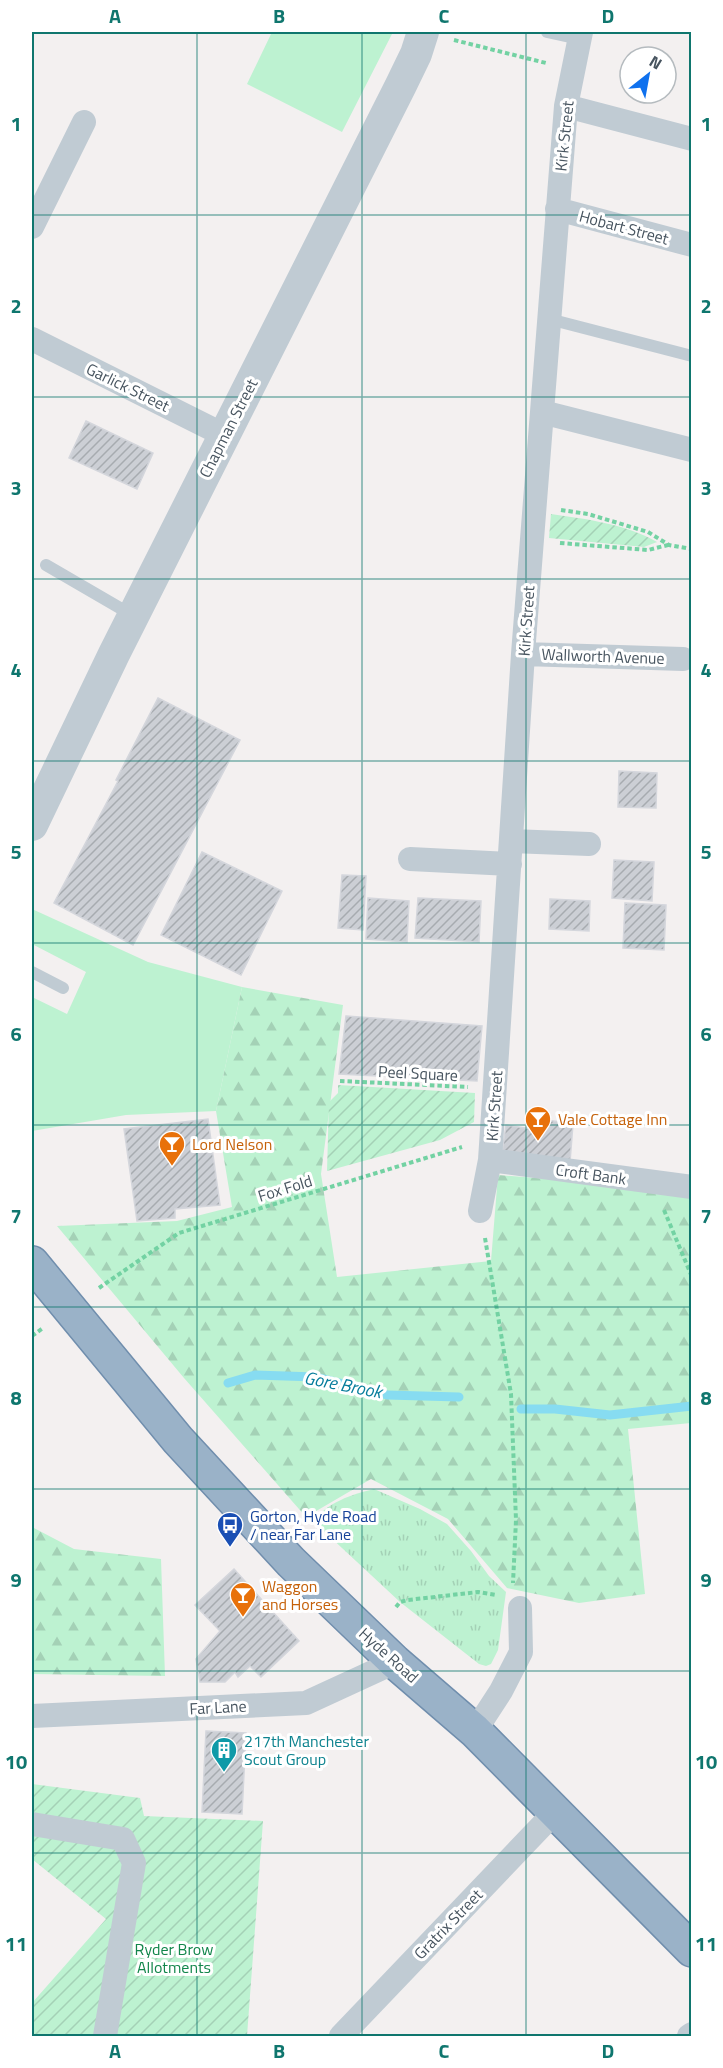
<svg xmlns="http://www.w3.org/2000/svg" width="723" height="2068" font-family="'Titillium Web',sans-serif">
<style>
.grass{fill:#bdf2d1}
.forest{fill:url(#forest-firs)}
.park{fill:url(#park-tufts)}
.garden{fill:url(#garden-furrows)}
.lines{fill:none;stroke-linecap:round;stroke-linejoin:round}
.stream{stroke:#87dcf1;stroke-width:9}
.building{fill:url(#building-hatch);stroke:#d4d6dc;stroke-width:1.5}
.trunk-casing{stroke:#708ead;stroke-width:36}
.path{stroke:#73d2a3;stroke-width:4;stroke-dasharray:4.5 3;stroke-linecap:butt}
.service{stroke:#c0cbd3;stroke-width:12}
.minor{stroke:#c0cbd3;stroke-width:24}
.tertiary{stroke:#c0cbd3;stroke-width:32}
.trunk{stroke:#9ab2c8;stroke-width:33}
.grid{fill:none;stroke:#0f766e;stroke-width:1.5;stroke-opacity:0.55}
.labels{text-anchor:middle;stroke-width:6;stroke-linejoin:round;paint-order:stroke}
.street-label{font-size:16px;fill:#47545f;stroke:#fff}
.food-label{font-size:16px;fill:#c56008;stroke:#fff;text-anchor:start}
.transit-label{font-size:16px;fill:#164399;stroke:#fff;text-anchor:start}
.culture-label{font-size:16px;fill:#0d838f;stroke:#fff;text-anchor:start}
.park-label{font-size:16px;fill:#12864b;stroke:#fff}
.water-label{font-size:18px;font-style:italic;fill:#067d9c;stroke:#fff}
.neatline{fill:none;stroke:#0f766e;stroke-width:2}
.grid-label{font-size:20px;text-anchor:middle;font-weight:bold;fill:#0f766e}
</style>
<defs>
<pattern id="forest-firs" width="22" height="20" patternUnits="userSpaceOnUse" patternTransform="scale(1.5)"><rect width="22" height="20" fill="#bdf2d1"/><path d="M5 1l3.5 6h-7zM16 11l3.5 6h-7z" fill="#a4d1b6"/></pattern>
<pattern id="park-tufts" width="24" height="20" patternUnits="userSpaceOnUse" patternTransform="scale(1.5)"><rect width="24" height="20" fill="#bdf2d1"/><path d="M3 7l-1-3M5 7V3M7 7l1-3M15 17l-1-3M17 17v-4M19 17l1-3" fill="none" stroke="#a4d1b6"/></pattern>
<pattern id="garden-furrows" width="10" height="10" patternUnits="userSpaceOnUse" patternTransform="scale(1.5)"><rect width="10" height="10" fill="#bdf2d1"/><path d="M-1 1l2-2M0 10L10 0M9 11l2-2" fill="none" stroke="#a4d1b6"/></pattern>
<pattern id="building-hatch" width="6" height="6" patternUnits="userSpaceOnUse" patternTransform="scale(1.5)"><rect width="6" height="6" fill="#cccfd5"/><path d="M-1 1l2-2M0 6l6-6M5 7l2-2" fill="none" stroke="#a7abb0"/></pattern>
</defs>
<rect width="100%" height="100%" fill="#f3f0f0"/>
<path class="grass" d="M272 32H383L392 34 342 132 247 84Z
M32 909 148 962 242 987 216 1111 126 1115 32 1131V997L67 1014 86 972 32 944Z"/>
<path class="forest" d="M242 987 343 1005 321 1174 337 1277 491 1261 498 1175 691 1190V1423L628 1429 645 1594 579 1603 507 1588 448 1519 371 1479 306 1517 184 1378 57 1226 177 1221 232 1207 216 1111Z
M32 1527 74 1549 161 1559 165 1676 32 1674Z"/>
<path class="park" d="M374 1489 420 1509 447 1524 471 1551 489 1576 506 1592 498 1650 491 1664 486 1666 479 1664 400 1602 313 1521C329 1502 350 1495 374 1489Z"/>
<path class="garden" d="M551 514C586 519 626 524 657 542L644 547 549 538Z
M338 1085 475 1093 474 1122 440 1140 327 1171 329 1102 338 1093Z
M32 1784 140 1798 144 1816 263 1821 247 2036H32V2003L106 1919 32 1859Z"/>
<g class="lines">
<path class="stream" d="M228 1383 255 1375 316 1377 387 1395 459 1397
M521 1409H555L610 1415 692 1406"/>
</g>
<path class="building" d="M86 421 153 453 137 489 69 458Z
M158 698 240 740 133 945 54 903 118 781 116 780Z
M619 771 657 773 656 808 618 807Z
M202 852 282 891 241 975 161 935Z
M614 860 654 862 652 901 612 898Z
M342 875 366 876 363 930 338 928Z
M368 898 409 901 407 942 366 939Z
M418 898 481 901 479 942 415 938Z
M550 899 590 901 589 931 549 929Z
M625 903 666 905 664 950 623 948Z
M346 1016 482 1026 477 1081 339 1074Z
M208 1119 220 1205 175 1209V1218L137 1221 124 1129Z
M547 1120 573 1124 570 1162 502 1153 506 1125 544 1131Z
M234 1569 299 1641 261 1677 250 1666 238 1677 235 1672 225 1682H200L196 1659 220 1631 195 1605Z
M206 1731 246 1733 242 1814 202 1812Z"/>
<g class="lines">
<g class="trunk-casing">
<path id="trunk" d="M32 1263 178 1440 291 1562 395 1662 475 1731 692 1950"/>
</g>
<path class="path" d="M454 40 546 63
M561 510 588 514 648 532 669 545 692 549
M560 543 648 550 668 545
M340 1081 468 1087
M664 1210 692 1277
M485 1238 511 1394 516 1520 513 1583
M99 1288 179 1233 462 1147
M32 1336 43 1328
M396 1607 400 1602 408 1600 478 1592 496 1595"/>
<path class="service" d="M547 32 579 39
M549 319 692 356
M46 565 132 615
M32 972 63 988"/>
<path class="minor" d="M566 106 692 139
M557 209 692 245
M32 227 84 122
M32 339 224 435
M542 412 692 450
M523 654 683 659
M511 841 589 844
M410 859 510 864
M490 1160 692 1187
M480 1211 490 1160 523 654 566 106 581 32
M32 1716 306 1703 395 1662
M475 1731 501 1691 521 1652 520 1608
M32 1824 123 1839 134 1863 105 2036
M341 2036 555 1812
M689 2036 692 2034"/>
<path class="tertiary" d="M32 825 114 654 401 85 416 54 423 32"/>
<use href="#trunk" class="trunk"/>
</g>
<path class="grid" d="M197 32V2036M362 32V2036M526 32V2036M32 215H692M32 397H692M32 579H692M32 761H692M32 943H692M32 1125H692M32 1307H692M32 1489H692M32 1671H692M32 1853H692"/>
<defs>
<g id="bar-pin" transform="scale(1.35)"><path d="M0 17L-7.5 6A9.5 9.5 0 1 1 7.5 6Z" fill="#e8710a" stroke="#fff"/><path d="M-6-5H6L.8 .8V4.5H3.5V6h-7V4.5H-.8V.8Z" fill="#fff"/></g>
<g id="bus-pin" transform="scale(1.35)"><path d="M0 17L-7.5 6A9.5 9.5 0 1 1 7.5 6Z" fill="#1a4fb4" stroke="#fff"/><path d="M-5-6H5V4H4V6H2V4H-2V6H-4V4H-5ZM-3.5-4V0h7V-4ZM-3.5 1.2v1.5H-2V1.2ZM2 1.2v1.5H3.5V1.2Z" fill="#fff"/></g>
<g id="building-pin" transform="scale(1.35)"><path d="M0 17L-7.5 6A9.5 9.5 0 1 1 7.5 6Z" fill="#0f9aa8" stroke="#fff"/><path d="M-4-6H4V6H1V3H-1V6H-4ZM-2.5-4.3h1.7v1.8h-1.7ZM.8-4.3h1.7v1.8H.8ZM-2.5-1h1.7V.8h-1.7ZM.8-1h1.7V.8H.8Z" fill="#fff"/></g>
</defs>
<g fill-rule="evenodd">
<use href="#bar-pin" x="538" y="1119"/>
<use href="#bar-pin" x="172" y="1144"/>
<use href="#bus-pin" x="230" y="1525"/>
<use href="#bar-pin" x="243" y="1595"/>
<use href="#building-pin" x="224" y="1750"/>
</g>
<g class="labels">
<g class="street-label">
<text transform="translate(564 136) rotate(-84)" y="6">Kirk Street</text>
<text transform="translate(624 227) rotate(15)" y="6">Hobart Street</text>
<text transform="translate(128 387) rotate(26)" y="6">Garlick Street</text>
<text transform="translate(228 428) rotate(-63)" y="6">Chapman Street</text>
<text transform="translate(526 621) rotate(-86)" y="6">Kirk Street</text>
<text transform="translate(603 656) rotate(2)" y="6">Wallworth Avenue</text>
<text transform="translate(418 1073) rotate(3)" y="6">Peel Square</text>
<text transform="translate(494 1106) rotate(-86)" y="6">Kirk Street</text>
<text transform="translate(591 1174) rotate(8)" y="6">Croft Bank</text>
<text transform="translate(285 1188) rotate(-17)" y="6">Fox Fold</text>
<text transform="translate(389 1655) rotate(42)" y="6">Hyde Road</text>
<text transform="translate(218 1707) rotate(-3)" y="6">Far Lane</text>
<text transform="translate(448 1924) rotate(-46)" y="6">Gratrix Street</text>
</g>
<g class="food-label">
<text x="558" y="1125">Vale Cottage Inn</text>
<text x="192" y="1150">Lord Nelson</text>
<text x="262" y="1592">Waggon<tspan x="262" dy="18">and Horses</tspan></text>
</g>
<g class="transit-label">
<text x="250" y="1522">Gorton, Hyde Road<tspan x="250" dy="18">/ near Far Lane</tspan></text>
</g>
<g class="culture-label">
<text x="244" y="1747">217th Manchester<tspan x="244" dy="18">Scout Group</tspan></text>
</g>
<g class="park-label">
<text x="174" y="1955">Ryder Brow<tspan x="174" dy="18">Allotments</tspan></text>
</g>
<g class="water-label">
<text transform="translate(343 1385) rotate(11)" y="6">Gore Brook</text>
</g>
</g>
<rect width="723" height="2068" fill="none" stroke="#ffffff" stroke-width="66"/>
<g transform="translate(648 75) rotate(31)"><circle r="28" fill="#ffffff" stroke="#b5bbbf" stroke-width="1.5"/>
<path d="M0-4.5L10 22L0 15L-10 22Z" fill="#0f71ee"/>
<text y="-9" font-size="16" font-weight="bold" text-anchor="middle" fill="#47545f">N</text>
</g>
<rect x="33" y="33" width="657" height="2002" class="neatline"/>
<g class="grid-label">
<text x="115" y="23">A</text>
<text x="279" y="23">B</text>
<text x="444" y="23">C</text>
<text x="608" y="23">D</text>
<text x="16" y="131">1</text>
<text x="706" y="131">1</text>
<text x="16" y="313">2</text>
<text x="706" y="313">2</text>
<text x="16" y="495">3</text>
<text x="706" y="495">3</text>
<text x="16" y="677">4</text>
<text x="706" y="677">4</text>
<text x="16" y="859">5</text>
<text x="706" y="859">5</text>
<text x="16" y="1041">6</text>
<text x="706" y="1041">6</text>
<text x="16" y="1223">7</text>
<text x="706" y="1223">7</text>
<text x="16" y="1405">8</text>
<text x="706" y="1405">8</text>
<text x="16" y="1587">9</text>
<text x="706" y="1587">9</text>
<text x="16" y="1769">10</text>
<text x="706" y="1769">10</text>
<text x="16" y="1951">11</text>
<text x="706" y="1951">11</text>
<text x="115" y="2058">A</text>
<text x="279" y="2058">B</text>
<text x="444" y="2058">C</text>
<text x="608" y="2058">D</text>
</g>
</svg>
